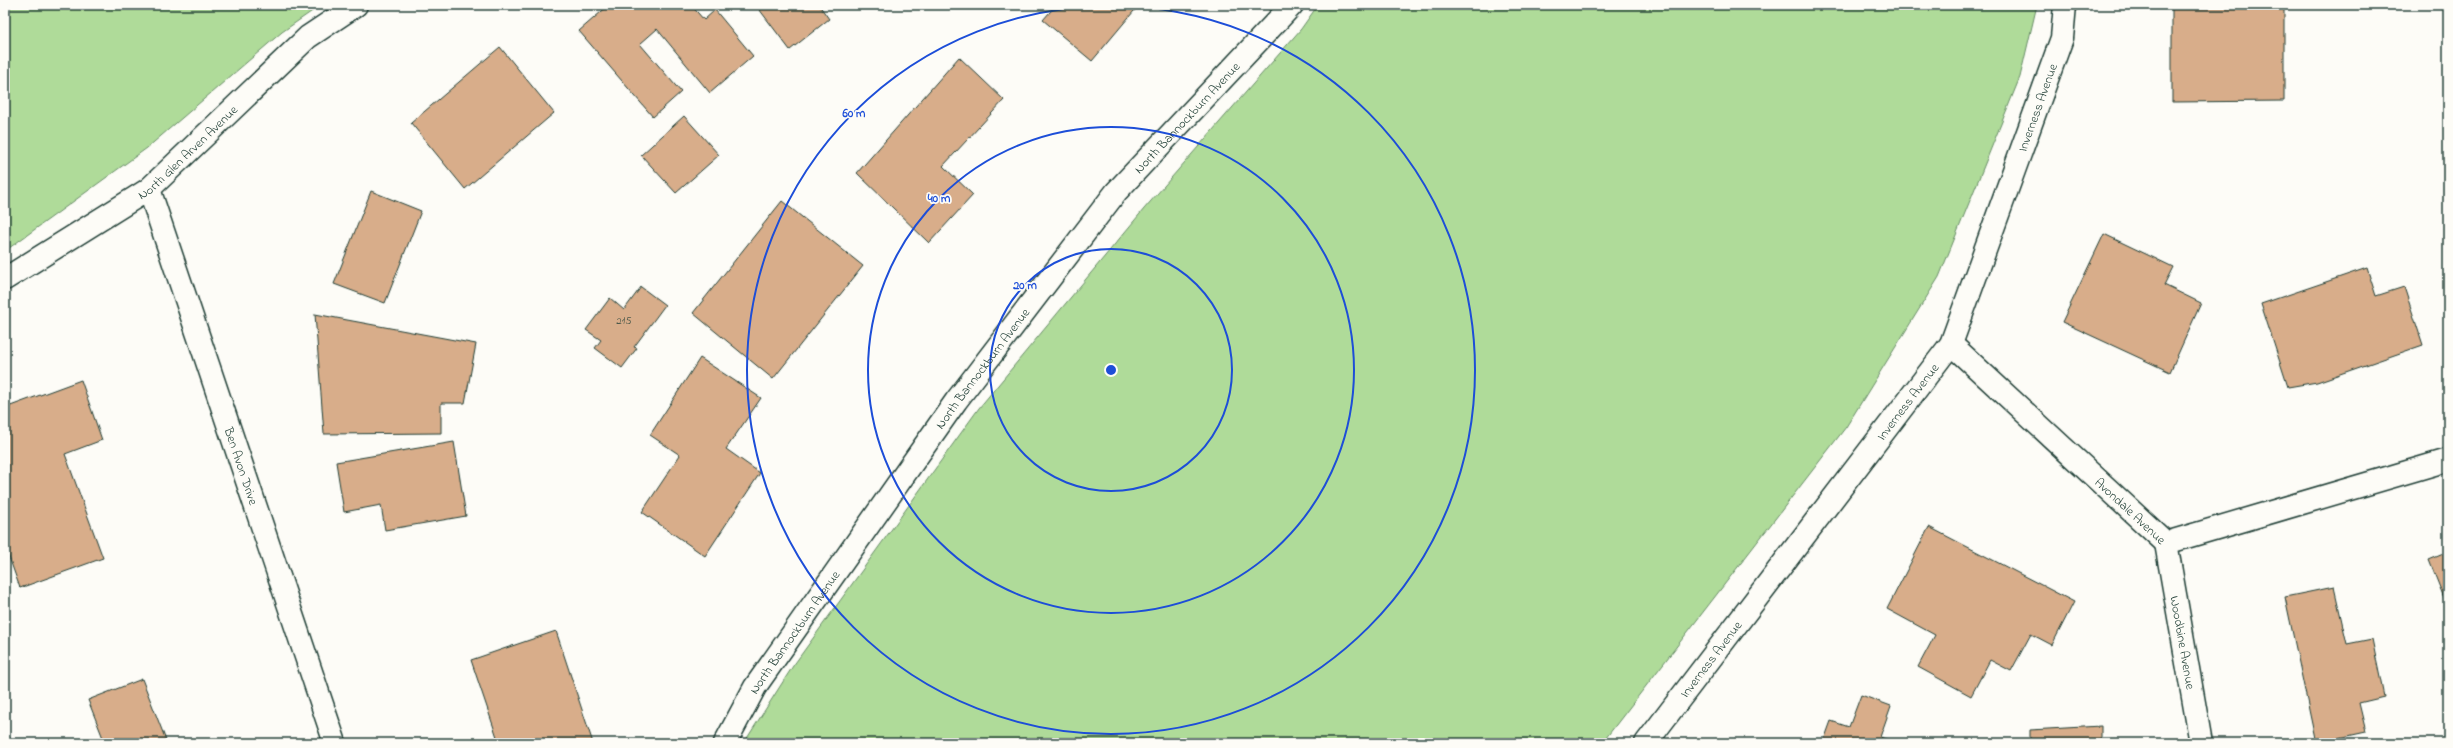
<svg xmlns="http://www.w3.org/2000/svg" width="2453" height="748" font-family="'Indie Flower',sans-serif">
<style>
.green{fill:#afdb99;stroke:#678c66}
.building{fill:#d8ad8a;stroke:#1f3d34}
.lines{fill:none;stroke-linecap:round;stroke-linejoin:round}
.minor-casing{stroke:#1f3d34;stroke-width:25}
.minor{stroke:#fdfcf7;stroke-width:22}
.ring{fill:none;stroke:#1d4ed8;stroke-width:2}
.labels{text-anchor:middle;stroke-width:3.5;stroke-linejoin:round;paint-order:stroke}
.number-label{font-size:11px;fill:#4d594a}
.street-label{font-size:13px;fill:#1f3d34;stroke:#fdfcf7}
.centre{fill:#1d4ed8;stroke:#fdfcf7;stroke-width:2}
.ring-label{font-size:12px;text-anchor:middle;font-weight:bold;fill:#1d4ed8;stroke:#fdfcf7;stroke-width:3.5;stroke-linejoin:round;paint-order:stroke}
</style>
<rect width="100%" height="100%" fill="#fdfcf7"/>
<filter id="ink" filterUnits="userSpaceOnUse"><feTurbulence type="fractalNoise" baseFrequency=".025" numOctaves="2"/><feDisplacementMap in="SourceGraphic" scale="8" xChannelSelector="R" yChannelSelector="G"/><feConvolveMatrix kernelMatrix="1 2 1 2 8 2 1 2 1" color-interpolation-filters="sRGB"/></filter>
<g filter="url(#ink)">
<path class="green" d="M5 5H321L282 32 147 148 5 251Z
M1318 5H2037L2020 77 1939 277 1846 427 1602 743H744L793 666 979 408 1144 209 1301 29Z"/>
<path class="building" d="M609 5H691L704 20 715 10 753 56 710 93 657 29 640 44 681 92 653 117 579 31Z
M756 5H819L829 19 790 50Z
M1056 5H1139L1092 61 1043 20Z
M2172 5H2284V101L2172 102Z
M500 47 554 113 465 189 411 123Z
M959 57 1004 100 943 166 973 195 929 243 857 173Z
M684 116 719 155 676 193 641 155Z
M371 191 421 211 385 303 334 284Z
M782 201 863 266 773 379 693 313Z
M2104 234 2173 267 2164 285 2201 303 2170 372 2062 322Z
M2367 268 2376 296 2404 287 2423 345 2317 382 2288 387 2261 304Z
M641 287 665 305 634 347 637 348 622 368 595 348 601 340 586 330 610 298 624 310Z
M315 314 476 344 465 403H441V433L324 434Z
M700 358 761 398 726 449 760 473 705 556 642 512 680 455 650 435Z
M81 380 102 440 65 454 103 558 20 588 5 546V408Z
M454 442 466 516 385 530 381 505 344 512 336 462Z
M1929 527 2074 602 2052 645 2031 634 2011 671 1990 660 1971 696 1918 667 1935 635 1887 609Z
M2448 552V608L2429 560Z
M2334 587 2347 644 2372 639 2384 697 2359 703 2366 732 2316 743 2285 597Z
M556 631 593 743H499L471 660Z
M142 679 167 743H105L88 700Z
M1861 695 1891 706 1880 737 1897 743H1823L1831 721 1849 727Z
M2101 726V743H2030V730Z"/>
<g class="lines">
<g class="minor-casing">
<g id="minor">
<path id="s1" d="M149 189 335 743"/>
<path id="s2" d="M5 279 149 189 308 37 356 5"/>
<path id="s3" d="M1951 344 2166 543 2448 460"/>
<path id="s4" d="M2166 543 2201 743"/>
<path id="s5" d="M725 743 755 687 956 401 1116 192 1292 5"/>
<path id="s6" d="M1646 743 1951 344 2062 38 2065 5"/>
</g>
</g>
<use href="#minor" class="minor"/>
</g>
</g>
<g class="ring">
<circle cx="1111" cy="370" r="121"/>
<circle cx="1111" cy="370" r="243"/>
<circle cx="1111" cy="370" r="364"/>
</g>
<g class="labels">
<g class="number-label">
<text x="624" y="324">215</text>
</g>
<g class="street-label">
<text dy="5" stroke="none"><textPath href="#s6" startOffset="754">Inverness Avenue</textPath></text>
<text dy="5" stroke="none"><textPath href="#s5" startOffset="779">North Bannockburn Avenue</textPath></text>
<text dy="5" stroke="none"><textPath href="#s2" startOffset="223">North Glen Arven Avenue</textPath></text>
<text dy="5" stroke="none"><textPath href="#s5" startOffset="455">North Bannockburn Avenue</textPath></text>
<text dy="5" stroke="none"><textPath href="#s6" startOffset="430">Inverness Avenue</textPath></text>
<text dy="5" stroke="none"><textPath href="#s1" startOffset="292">Ben Avon Drive</textPath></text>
<text dy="5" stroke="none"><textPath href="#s3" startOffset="245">Avondale Avenue</textPath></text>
<text dy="5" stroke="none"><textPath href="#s5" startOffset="131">North Bannockburn Avenue</textPath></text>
<text dy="5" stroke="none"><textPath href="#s4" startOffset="101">Woodbine Avenue</textPath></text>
<text dy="5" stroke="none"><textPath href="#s6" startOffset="106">Inverness Avenue</textPath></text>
</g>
</g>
<circle cx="1111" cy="370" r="6" class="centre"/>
<g class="ring-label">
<text x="854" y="117">60 m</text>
<text x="939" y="202">40 m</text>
<text x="1025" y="289">20 m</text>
</g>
<rect width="2453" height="748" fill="none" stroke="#fdfcf7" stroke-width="20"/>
<rect x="10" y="10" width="2433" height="728" fill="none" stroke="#1f3d34" stroke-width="1.5" filter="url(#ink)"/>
</svg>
